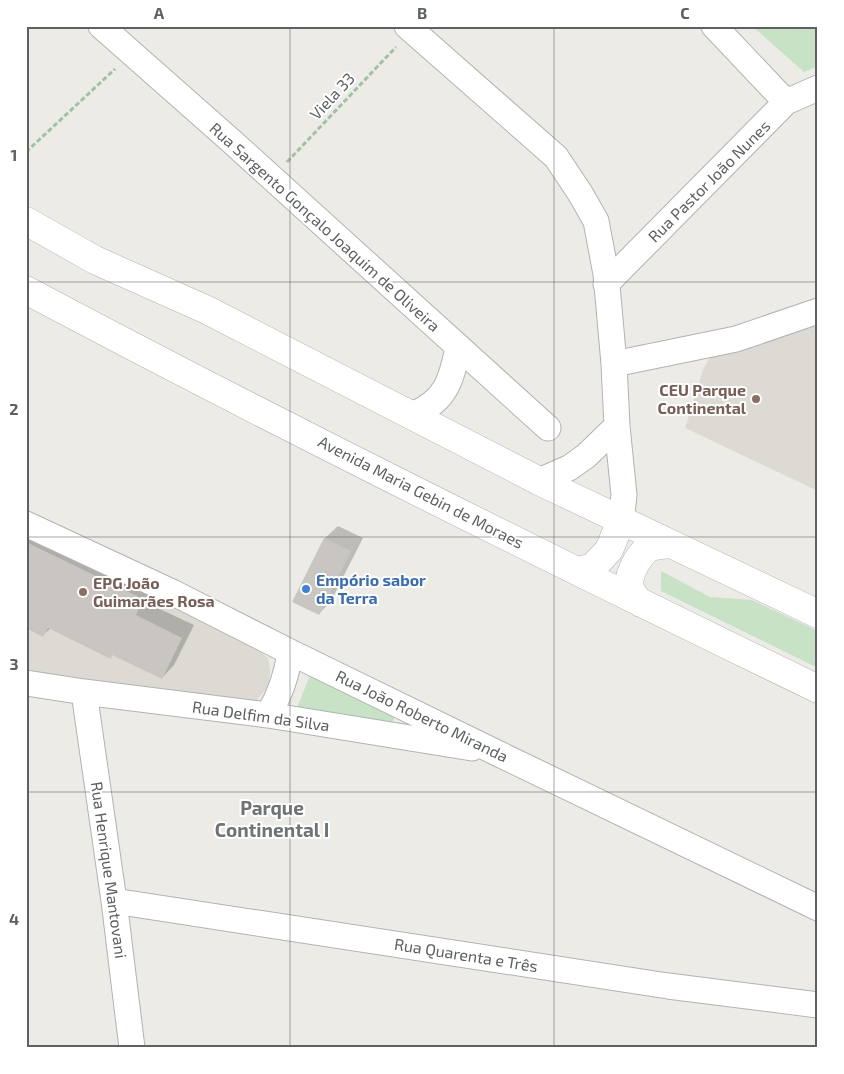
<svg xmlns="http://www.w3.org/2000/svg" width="844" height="1074" font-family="'Exo 2',sans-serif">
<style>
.education{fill:#dddad4}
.green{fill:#c8e2c5}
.shadow{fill:#0003}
.building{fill:#c9c6c2}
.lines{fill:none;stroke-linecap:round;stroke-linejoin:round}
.street-casing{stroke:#b0b3b6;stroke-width:27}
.secondary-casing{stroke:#b0b3b6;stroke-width:29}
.path{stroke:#9fc2a6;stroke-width:3;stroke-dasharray:5 2.5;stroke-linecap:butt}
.street{stroke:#fff;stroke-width:25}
.secondary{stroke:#fff;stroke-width:28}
.grid{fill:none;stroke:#5d6164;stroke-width:1;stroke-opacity:0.55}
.education-dot{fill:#8d6e63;stroke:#fff;stroke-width:2}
.shop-dot{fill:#3f7fe0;stroke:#fff;stroke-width:2}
.labels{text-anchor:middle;stroke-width:4;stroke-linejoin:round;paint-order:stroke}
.street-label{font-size:16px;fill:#5d6164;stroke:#fff}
.education-label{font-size:16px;font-weight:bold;fill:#785e54;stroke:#fff;text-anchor:end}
.shop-label{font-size:16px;font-weight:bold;fill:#366cbe;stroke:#fff;text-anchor:start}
.quarter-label{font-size:19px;font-weight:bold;fill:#6e7376;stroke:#fff}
.neatline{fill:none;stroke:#5d6164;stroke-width:2}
.grid-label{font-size:16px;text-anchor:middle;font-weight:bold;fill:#5d6164}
</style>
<rect width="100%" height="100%" fill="#edebe6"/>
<path class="education" d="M818 321V491L685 428 703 370 710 357Z
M26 537 254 646 268 658 270 669 269 685 257 700 247 705 26 672Z"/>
<path class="green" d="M752 26H818V66L804 72Z
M661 571 710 597 752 600 818 631V668L661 591Z
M312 670 396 712 392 725 297 708Z"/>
<path class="shadow" d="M26 523 155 586 147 603 194 625 174 665 162 678 113 654 110 657 51 628 43 635 26 627Z
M338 526 363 538 331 601 319 614 294 602 325 538Z"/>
<path class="building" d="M324 538 351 551 319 615 292 602Z
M26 542 143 599 136 615 182 638 162 679 112 655 111 659 48 628 43 637 26 628Z"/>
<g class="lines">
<g class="street-casing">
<path id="street" d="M101 26 229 139 548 428
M407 26 556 157 580 193 596 221 606 274 614 364 617 426 624 495 621 521
M714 26 786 102
M606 284 786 102 818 88
M614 364 736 339 818 311
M412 415C446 401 451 381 458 348
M539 481 569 468 586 456 617 426
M26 524 172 592 290 652 495 752 818 908
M26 683 84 692 268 715 472 748
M84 692 114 901 132 1048
M268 715C280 695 287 676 290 652
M114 901 668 986 818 1005"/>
</g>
<g class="secondary-casing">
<path id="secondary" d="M26 221 95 260 207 310 539 481 818 614
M26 290C287 429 552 560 818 689
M578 571 593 567 609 550 621 521
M641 603C625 589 627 579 637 561 640 557 643 552 647 549 653 545 664 545 671 544"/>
</g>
<path class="path" d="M26 152 115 69
M287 162 396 47"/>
<use href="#street" class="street"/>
<use href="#secondary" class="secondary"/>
</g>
<path class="grid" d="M290 26V1048M554 26V1048M26 282H818M26 537H818M26 792H818"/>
<g class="education-dot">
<circle cx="756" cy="399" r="5"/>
<circle cx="83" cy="592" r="5"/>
</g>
<circle class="shop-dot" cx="306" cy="589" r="5"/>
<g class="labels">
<g class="street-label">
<text transform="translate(332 96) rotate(-47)" y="6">Viela 33</text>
<text transform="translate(709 181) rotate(-45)" y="6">Rua Pastor João Nunes</text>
<text transform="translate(325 227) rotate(42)" y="6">Rua Sargento Gonçalo Joaquim de Oliveira</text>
<text transform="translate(421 492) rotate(27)" y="6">Avenida Maria Gebin de Moraes</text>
<text transform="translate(261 716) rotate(8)" y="6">Rua Delfim da Silva</text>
<text transform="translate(422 716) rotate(26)" y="6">Rua João Roberto Miranda</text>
<text transform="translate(109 870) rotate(82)" y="6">Rua Henrique Mantovani</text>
<text transform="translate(466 955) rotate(9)" y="6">Rua Quarenta e Três</text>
</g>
<g class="education-label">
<text x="746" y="396">CEU Parque<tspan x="746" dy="18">Continental</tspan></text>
<text x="93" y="589" text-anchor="start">EPG João<tspan x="93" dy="18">Guimarães Rosa</tspan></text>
</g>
<g class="shop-label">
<text x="316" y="586">Empório sabor<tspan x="316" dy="18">da Terra</tspan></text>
</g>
<g class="quarter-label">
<text x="272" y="815">Parque<tspan x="272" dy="22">Continental I</tspan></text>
</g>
</g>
<rect width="844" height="1074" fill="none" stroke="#ffffff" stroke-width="55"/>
<rect x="28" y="28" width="788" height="1018" class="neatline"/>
<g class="grid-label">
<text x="159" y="19">A</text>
<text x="422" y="19">B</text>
<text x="685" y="19">C</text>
<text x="14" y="161">1</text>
<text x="14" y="415">2</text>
<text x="14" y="670">3</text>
<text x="14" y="925">4</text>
</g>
</svg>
